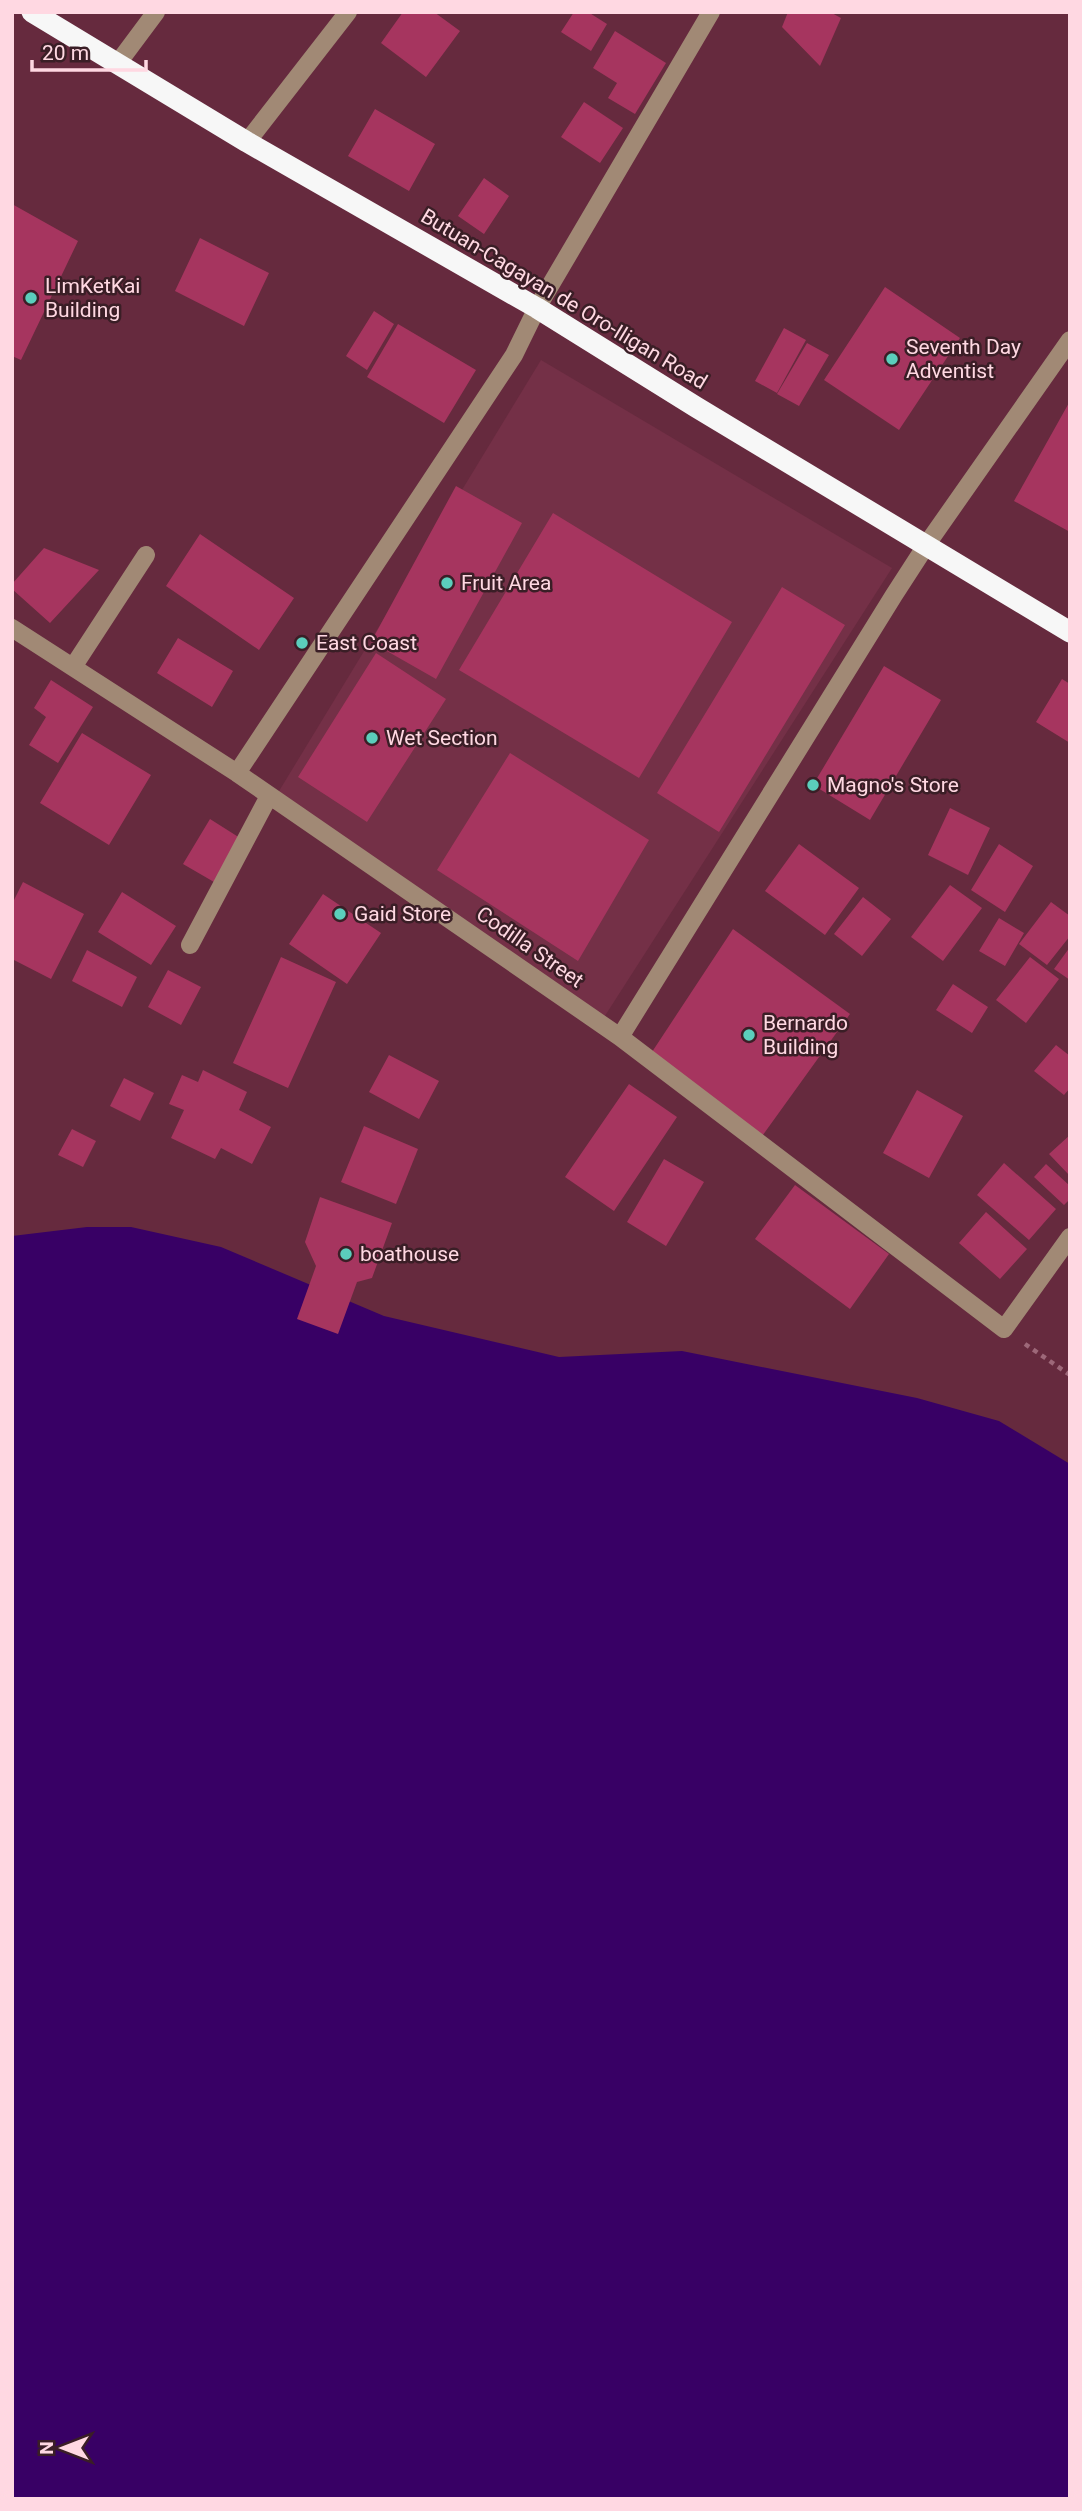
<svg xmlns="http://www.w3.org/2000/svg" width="1082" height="2511" font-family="Roboto,sans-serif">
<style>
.built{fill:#743047}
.water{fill:#380065}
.building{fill:#a6355f}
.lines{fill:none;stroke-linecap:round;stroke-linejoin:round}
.path{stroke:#9d6879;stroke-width:4.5;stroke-dasharray:5 5;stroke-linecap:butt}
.minor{stroke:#a18975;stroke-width:18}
.highway{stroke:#f7f7f7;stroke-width:21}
.poi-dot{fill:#5bcebc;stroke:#3a1e26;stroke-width:2.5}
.labels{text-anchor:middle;stroke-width:5;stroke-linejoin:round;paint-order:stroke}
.poi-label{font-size:21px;fill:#ffd8e2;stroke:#3a1e26;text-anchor:start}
.street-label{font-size:21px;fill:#ffd8e2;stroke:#3a1e26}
</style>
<rect width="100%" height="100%" fill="#662a3e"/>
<path class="built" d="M541 360 892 568 601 1022 273 801Z"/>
<path class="water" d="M87 1227H131L221 1247 384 1316 559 1357 682 1351 917 1398 999 1421 1070 1464V2499H12V1236Z"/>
<path class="building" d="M403 12H434L460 31 426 77 381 43Z
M574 12H588L607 24 591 51 561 32Z
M788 12H830L841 18 820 66 782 27Z
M615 31 666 63 635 114 608 98 617 83 593 68Z
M584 102 623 128 600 163 561 137Z
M375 109 435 144 409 191 348 156Z
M484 178 509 196 484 234 458 216Z
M12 204 78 241 21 360 12 356Z
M200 238 269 273 244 326 175 291Z
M885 287 960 338 899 430 824 380Z
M374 311 394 324 367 370 346 356Z
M398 324 476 370 444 423 367 377Z
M784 328 806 340 777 393 755 381Z
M807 343 829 355 799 406 777 394Z
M1070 401V532L1014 501Z
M456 486 522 523 436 679 371 642Z
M553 513 732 622 639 778 459 670Z
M200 534 294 598 259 650 166 586Z
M44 548 99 570 50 623 12 589V584Z
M782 587 845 625 719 832 657 793Z
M178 638 233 671 212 707 157 673Z
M376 653 446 699 367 822 298 777Z
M884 666 941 700 870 820 813 785Z
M1062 679 1070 684V743L1036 722Z
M51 680 93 707 58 763 29 745 46 717 34 708Z
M82 733 151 775 109 845 40 803Z
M510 753 649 840 578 961 437 870Z
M950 808 990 828 968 875 928 855Z
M210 819 240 838 214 882 183 864Z
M799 844 859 888 825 935 765 891Z
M999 844 1033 866 1005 912 971 890Z
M23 882 84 914 51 979 12 959V904Z
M950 885 982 908 943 961 911 937Z
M122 892 176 926 151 965 98 932Z
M323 894 381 933 347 984 289 944Z
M863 897 891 919 862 956 834 934Z
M1051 902 1070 916V936L1047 965 1019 944Z
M999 918 1024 933 1005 966 979 951Z
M733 929 850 1014 760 1139 650 1055Z
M1070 947V980L1054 969Z
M87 950 137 977 122 1007 72 981Z
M281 957 336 982 288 1088 233 1063Z
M1030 957 1059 979 1026 1023 996 1000Z
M168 970 201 987 181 1025 148 1007Z
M953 984 988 1007 972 1033 936 1010Z
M1056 1045 1070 1056V1088L1064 1095 1034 1071Z
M389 1055 439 1081 419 1119 369 1092Z
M203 1070 247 1092 239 1110 271 1127 252 1164 221 1148 215 1159 171 1138 184 1110 169 1104 182 1075 198 1082Z
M124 1078 154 1093 140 1121 110 1106Z
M629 1084 677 1117 614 1211 565 1177Z
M917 1090 963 1116 929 1178 883 1153Z
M364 1126 418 1149 396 1204 341 1182Z
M72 1129 96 1141 83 1167 58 1155Z
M1070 1135V1176L1049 1154Z
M664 1159 704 1182 666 1246 627 1222Z
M1004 1163 1056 1209 1029 1240 977 1195Z
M1046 1164 1070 1186V1199L1064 1205 1034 1177Z
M795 1185 889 1254 850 1309 755 1239Z
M320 1197 392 1223 372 1278 357 1282 338 1334 297 1319 316 1266 305 1242Z
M986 1212 1027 1249 1000 1279 959 1243Z"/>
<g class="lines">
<path class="path" d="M1025 1344 1070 1375"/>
<path class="minor" d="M118 63 156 12
M247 142 348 12
M12 628 237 773 620 1037 1004 1329 1070 1237
M73 667 146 555
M237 773 514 355 537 308 711 12
M190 945 269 796
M620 1037 894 595 927 544 1070 340"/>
<path class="highway" d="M32 12 247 142 537 308 696 407 1070 632"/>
</g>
<g class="poi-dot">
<circle cx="31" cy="298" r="7"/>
<circle cx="892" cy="359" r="7"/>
<circle cx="447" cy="583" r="7"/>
<circle cx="302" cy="643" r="7"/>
<circle cx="372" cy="738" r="7"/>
<circle cx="813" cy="785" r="7"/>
<circle cx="340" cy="914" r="7"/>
<circle cx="749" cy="1035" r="7"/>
<circle cx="346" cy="1254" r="7"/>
</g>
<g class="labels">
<g class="poi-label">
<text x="45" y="293">LimKetKai<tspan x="45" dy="24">Building</tspan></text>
<text x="906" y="354">Seventh Day<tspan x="906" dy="24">Adventist</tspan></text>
<text x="461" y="590">Fruit Area</text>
<text x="316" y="650">East Coast</text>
<text x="386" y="745">Wet Section</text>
<text x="827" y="792">Magno's Store</text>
<text x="354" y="921">Gaid Store</text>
<text x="763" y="1030">Bernardo<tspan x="763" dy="24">Building</tspan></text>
<text x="360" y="1261">boathouse</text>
</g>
<g class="street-label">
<text transform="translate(564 299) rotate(31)" y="7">Butuan-Cagayan de Oro-Iligan Road</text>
<text transform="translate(530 947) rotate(35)" y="7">Codilla Street</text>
</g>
</g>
<rect width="1082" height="2511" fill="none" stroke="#ffd8e2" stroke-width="28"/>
<g transform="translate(63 2448) rotate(270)" stroke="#3a1e26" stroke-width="5" paint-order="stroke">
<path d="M0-5L12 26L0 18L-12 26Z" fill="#ffd8e2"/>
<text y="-10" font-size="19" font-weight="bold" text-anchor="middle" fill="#ffd8e2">N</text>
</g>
<path d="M32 60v10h114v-10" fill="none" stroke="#ffd8e2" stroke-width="3.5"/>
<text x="42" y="60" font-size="21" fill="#ffd8e2" stroke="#3a1e26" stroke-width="5" paint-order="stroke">20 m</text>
</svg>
